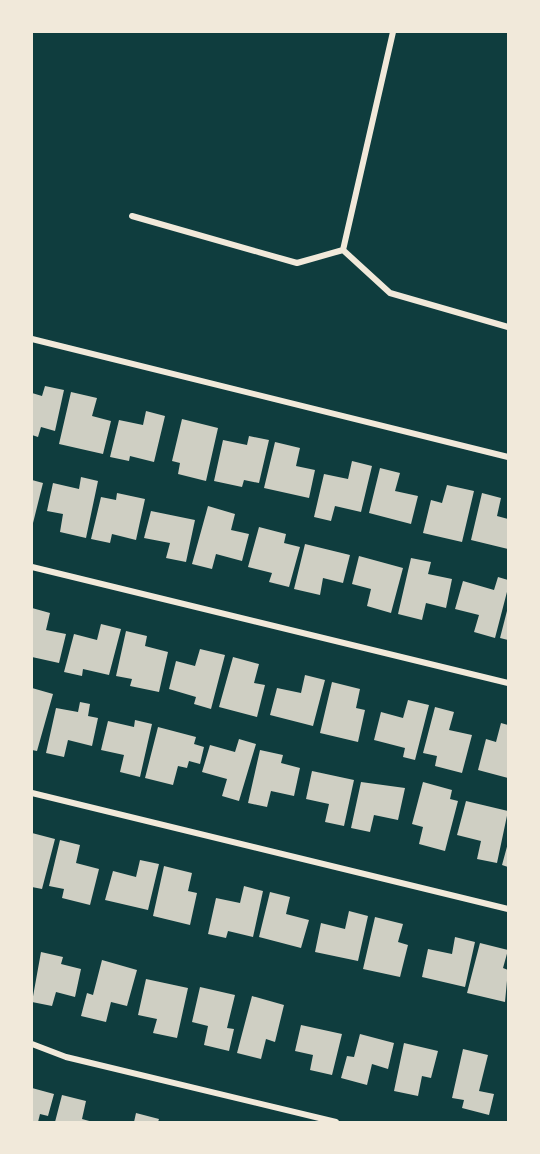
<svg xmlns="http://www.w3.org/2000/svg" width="540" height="1154" font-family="'PT Sans',sans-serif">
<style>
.building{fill:#cfcfc3}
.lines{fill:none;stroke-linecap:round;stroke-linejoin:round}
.minor{stroke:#f1e9da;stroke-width:6}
</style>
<rect width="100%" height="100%" fill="#0f3d3e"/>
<path class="building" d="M45 386 64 390 55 431 41 427 38 437 32 435V393L42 396Z
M71 392 97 398 92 416 111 421 103 454 59 444Z
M146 411 165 416 154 462 130 456 129 461 110 457 119 420 143 425Z
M182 419 218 428 206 481 178 474 180 463 172 461Z
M249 436 269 440 259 483 244 480 242 487 214 481 223 440 247 445Z
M275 442 300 448 296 466 315 470 309 498 264 488Z
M352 461 372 466 361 512 335 506 331 521 314 517 324 474 348 479Z
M380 468 400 473 395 491 418 496 411 524 369 513Z
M81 477 98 481 86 538 60 532 63 514 47 511 53 483 79 489Z
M32 480 43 483 32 527Z
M447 485 474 491 462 542 423 533 431 500 442 503Z
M117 493 145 499 136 540 112 534 110 543 91 539 101 497 116 500Z
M482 493 501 498 497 516 508 519V549L471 540Z
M208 506 235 514 231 530 249 534 242 561 216 554 212 569 192 564Z
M151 511 195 520 186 562 166 558 170 543 144 538Z
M259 527 286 534 284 543 300 547 289 587 269 582 272 573 248 567Z
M305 544 350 555 343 583 323 578 320 595 294 589Z
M359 556 403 568 391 613 367 606 371 589 352 584Z
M411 558 431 562 428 574 452 579 446 608 426 603 422 620 398 614Z
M498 577 508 580V588L495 638 474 632 479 615 455 609 463 581 494 590Z
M508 607V640L500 638Z
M32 608 50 613 46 630 66 634 59 663 32 657Z
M101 624 121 629 109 675 83 669 82 676 64 672 74 634 97 640Z
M126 631 147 636 145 646 168 652 159 692 130 686 132 679 116 676Z
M200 649 225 655 211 709 194 704 196 697 169 689 176 661 195 666Z
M233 657 259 664 254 683 265 685 257 717 219 707Z
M305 675 325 680 313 726 270 715 277 688 301 693Z
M332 682 360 689 356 708 365 710 358 742 320 733Z
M32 688 53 694 37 751 32 750Z
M408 700 429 705 415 760 403 757 405 748 374 740 381 712 403 718Z
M80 702 90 704 88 716 98 718 92 746 68 740 64 757 46 753 56 708 78 712Z
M435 707 454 712 449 730 472 735 462 773 435 766 437 756 423 753Z
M135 720 152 724 140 777 120 772 124 755 101 750 108 721 134 727Z
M501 723 508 725V778L478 770 486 739 496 742Z
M158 727 196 737 194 744 204 747 200 764 189 761 187 768 178 766 173 785 145 778Z
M239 739 256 744 239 801 222 796 227 779 202 772 210 745 235 752Z
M260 750 283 755 281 763 300 768 294 796 271 791 267 807 248 803Z
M312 771 354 780 344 826 325 822 329 804 306 799Z
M361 782 405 788 398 820 374 815 370 832 351 828Z
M423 782 452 790 450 799 458 801 445 851 419 844 423 827 412 824Z
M466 801 508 811 497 863 477 859 481 841 457 835Z
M32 833 55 839 42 889 32 887Z
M60 840 80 845 76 863 99 869 90 905 62 898 64 889 49 886Z
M508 843V867L502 865Z
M140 860 159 864 148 910 105 900 113 871 136 877Z
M164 866 192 873 188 891 197 893 190 925 153 916Z
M244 886 263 891 253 937 228 931 226 938 208 934 216 898 240 903Z
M270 892 290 897 286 914 309 920 301 948 259 937Z
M349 911 368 916 358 961 315 952 321 923 345 929Z
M375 917 403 924 398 942 408 945 400 977 363 969Z
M455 937 475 942 465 987 422 977 428 949 452 954Z
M480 943 508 950 503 968 508 970 505 1002 467 993Z
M41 952 63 957 61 964 81 969 75 997 56 992 52 1006 32 1002Z
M102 960 137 970 127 1006 111 1002 106 1022 81 1016 87 993 93 995Z
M146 979 188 988 177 1038 153 1033 157 1019 138 1015Z
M200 987 235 995 227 1028 234 1029 229 1051 204 1045 208 1026 192 1022Z
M252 996 284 1005 275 1042 266 1039 261 1059 237 1053Z
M301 1025 342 1034 332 1075 310 1070 313 1055 295 1051Z
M360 1034 394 1043 388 1069 372 1064 367 1085 341 1078 347 1056 354 1057Z
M404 1043 438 1051 431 1078 422 1076 418 1096 394 1091Z
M463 1049 488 1055 479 1091 494 1094 489 1115 462 1108 464 1100 452 1098Z
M32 1088 54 1094 48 1116 40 1114 38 1122H32Z
M62 1095 86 1101 82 1119 93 1122H55Z
M136 1113 159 1119 158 1122H134Z"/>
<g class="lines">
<path class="minor" d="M132 216 297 263 343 250 390 293 508 327
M343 250 393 32
M32 339 508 457
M32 567 508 683
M32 793 508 909
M32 1044 66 1057 336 1122"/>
</g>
<rect width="540" height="1154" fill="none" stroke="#f1e9da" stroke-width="66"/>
</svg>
